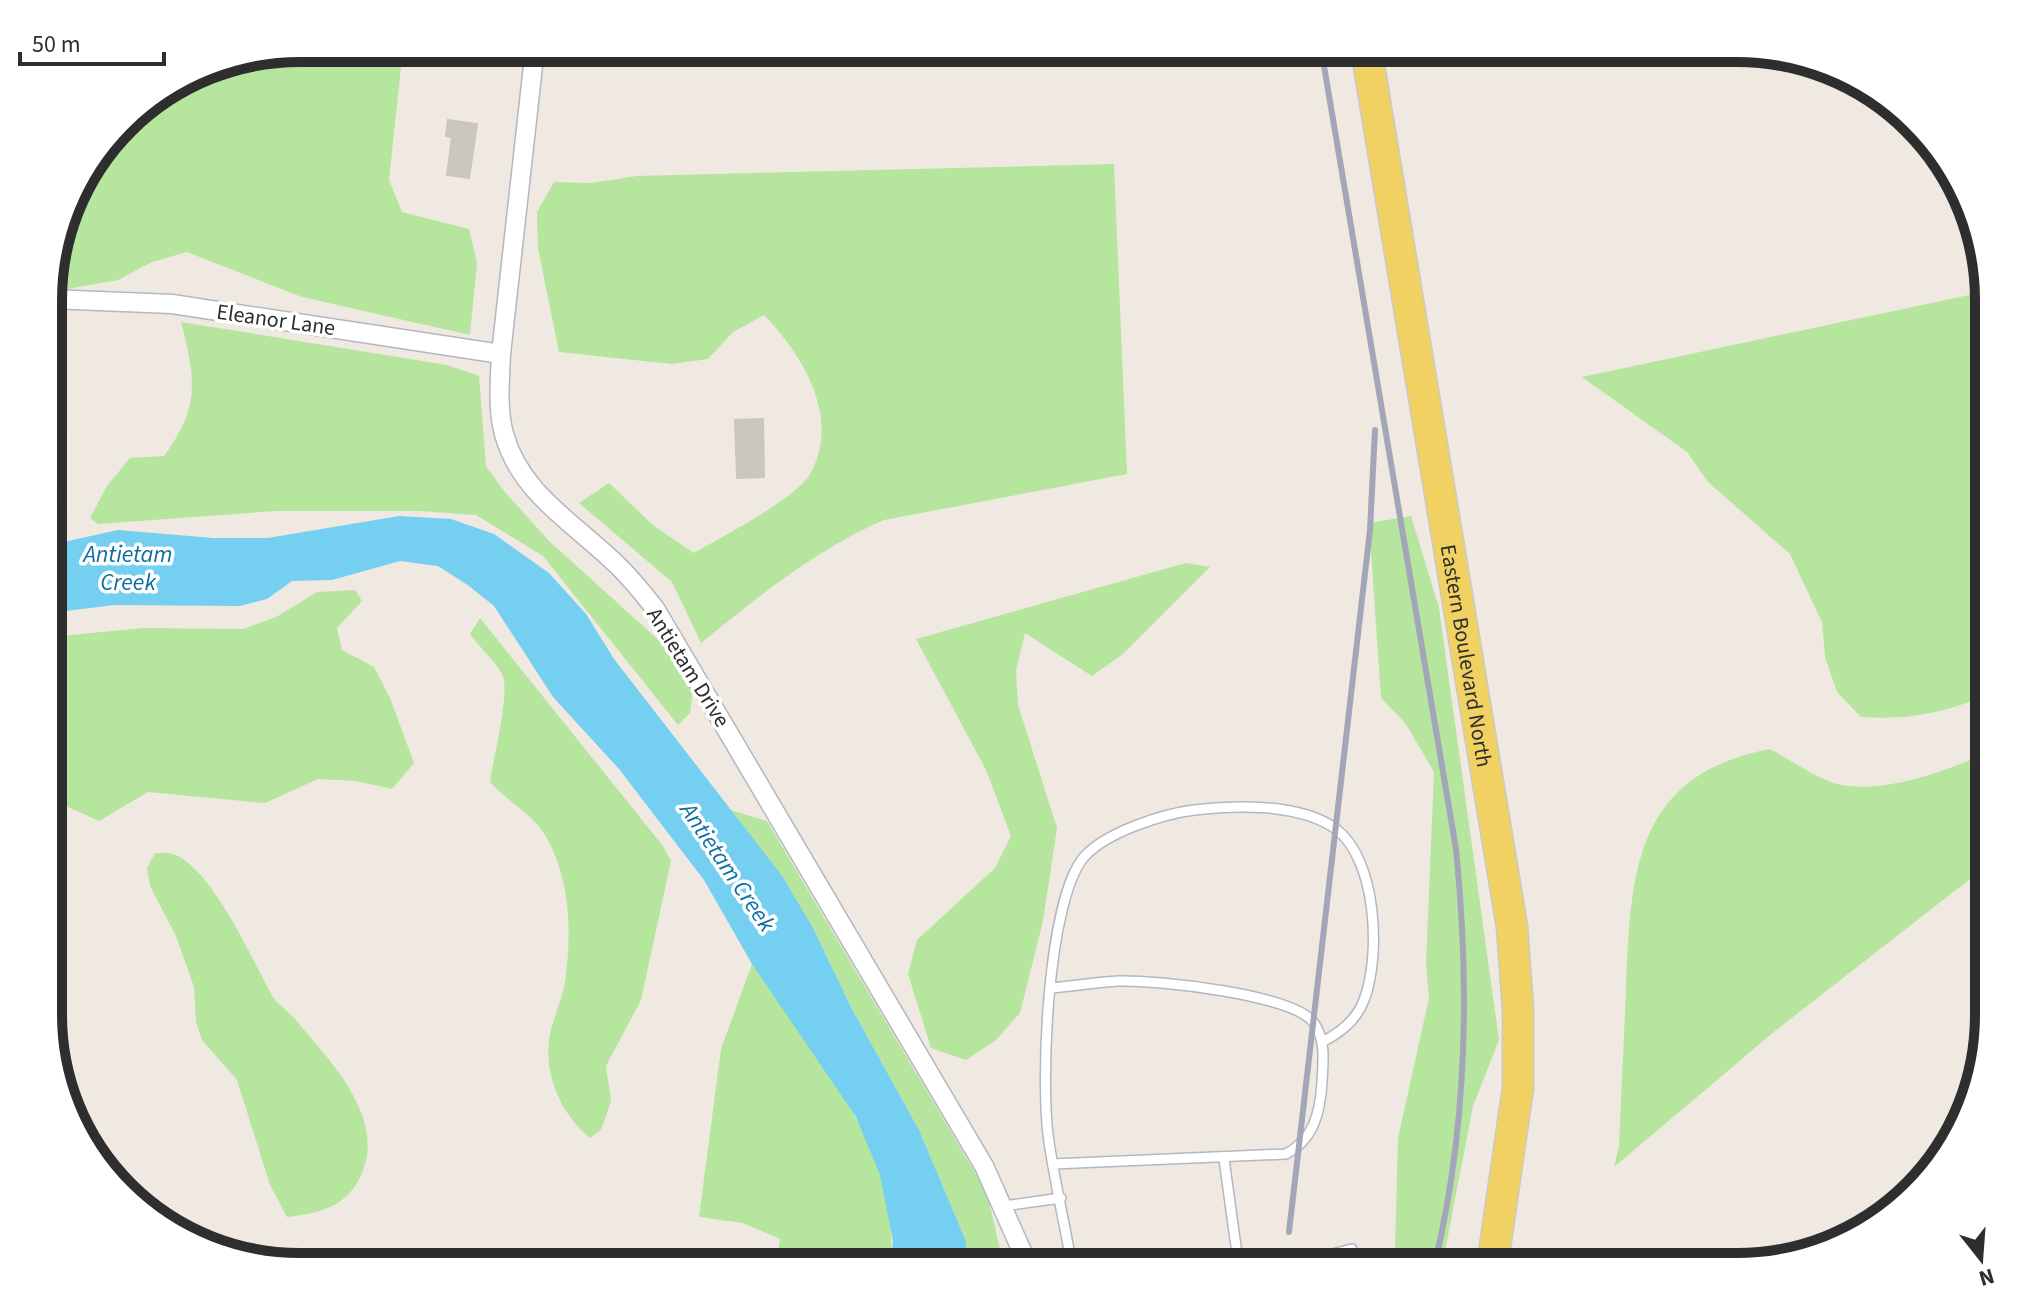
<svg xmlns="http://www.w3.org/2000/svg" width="2037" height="1315" font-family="'Source Sans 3',sans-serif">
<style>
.green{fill:#b6e59e}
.water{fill:#75cff0}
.building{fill:#cbc7bf;stroke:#cbc5ba;stroke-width:2}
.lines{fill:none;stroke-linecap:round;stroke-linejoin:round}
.service-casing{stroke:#b4b7c1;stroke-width:12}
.minor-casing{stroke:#b4b7c1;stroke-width:21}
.tertiary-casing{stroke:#b4b7c1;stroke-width:27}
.primary-casing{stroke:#c9c9c9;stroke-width:33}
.service{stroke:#fff;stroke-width:9}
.minor{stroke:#fff;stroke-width:18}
.tertiary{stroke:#fff;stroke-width:24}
.primary{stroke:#f2d163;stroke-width:30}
.rail{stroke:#a3a6b8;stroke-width:6}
.labels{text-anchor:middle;stroke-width:7;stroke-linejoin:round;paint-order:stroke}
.street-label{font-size:22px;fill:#2e2e2e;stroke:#fff}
.water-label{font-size:24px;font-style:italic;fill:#0d6fa3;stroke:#fff}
.rim{fill:none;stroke:#2e2e2e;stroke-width:10}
</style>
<rect width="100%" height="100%" fill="#efe9e1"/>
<path class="green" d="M300 48H403L389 180 402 212 469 229 477 263 470 335 302 297 187 252 152 262 118 280 50 292V268L74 188 134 111 204 67Z
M1114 164 1127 474 884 520C815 550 759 596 701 643L672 582 579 503 609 483 654 526 694 553C721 537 796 499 810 474 842 418 802 354 764 315L733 332 708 359 672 364 559 352 538 248 537 212 554 182 591 183 637 176Z
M1988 291V695C1942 713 1911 720 1861 717L1837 692 1825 657 1822 622 1790 554 1708 482 1687 452 1582 377Z
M181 322 447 365 479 376 486 466 504 491 549 541 695 673 690 713 678 725 543 556 476 515 420 511H276L98 524 90 518 107 486 130 458 164 456C200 407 196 379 181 322Z
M1411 516 1439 608 1499 1040 1473 1106 1442 1267H1301L1391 1262 1395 1247 1398 1138 1429 998 1426 963 1434 772 1406 724 1381 698 1369 523Z
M1186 563 1210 567 1123 654 1092 676 1025 633 1016 670 1018 705 1057 828 1043 921 1020 1013 996 1040 966 1060 931 1048 908 974 917 940 995 868 1011 836 986 770 916 639Z
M355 590 362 601 337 628 342 650 374 667 390 698 414 763 392 789 356 781 318 779 265 803 148 792 99 821 50 799V637L143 628 243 629 278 616 317 592Z
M480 618 663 846 671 861 641 1000 606 1066 611 1101 601 1130 590 1138C563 1117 544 1076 549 1040 552 1018 564 998 566 975 571 932 570 888 552 848 537 814 513 807 490 782 493 759 511 690 502 674 494 660 480 648 470 634Z
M1770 749C1790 760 1810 774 1831 782 1874 798 1948 771 1988 752V865L1775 1031 1614 1167 1619 1146C1621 1093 1624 1041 1626 988 1631 872 1634 775 1770 749Z
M727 809 767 821 987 1193 1004 1267H967L966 1241 919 1130 852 1009 812 926 783 877Z
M155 853C160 853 168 852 173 854 210 866 252 958 270 992 275 1003 287 1010 295 1019 329 1060 386 1116 362 1173 348 1207 320 1213 287 1217L270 1185 237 1080 202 1040 196 1022 194 987 176 936 150 886 147 868Z
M752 964C811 1052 905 1152 890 1267H776L780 1239 743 1223 699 1217 721 1049Z"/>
<path class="water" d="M399 516 451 519 494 534 549 573 586 614 614 659 783 877 812 926 852 1009 919 1130 966 1241 967 1267H890L893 1241 880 1175 856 1117 752 964 704 880 619 769 553 697 494 606 469 586 438 566 400 561 332 580 292 581 267 599 240 606 114 605 50 613V545L118 530 213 538H268Z"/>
<path class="building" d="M448 120 477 124 469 178 447 175 452 137 446 136Z
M763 419 764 477 737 478 735 420Z"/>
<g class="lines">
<g class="service-casing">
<path id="service" d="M1052 988C1074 986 1097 982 1119 981 1155 980 1294 994 1314 1023 1326 1040 1323 1062 1322 1082 1320 1113 1314 1139 1286 1154L1053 1164
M1224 1159 1238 1261 1249 1267
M1004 1206 1061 1198
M1072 1267C1065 1225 1055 1183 1049 1142 1040 1084 1047 901 1084 857 1106 832 1163 814 1194 810 1236 805 1300 803 1336 829 1377 860 1381 956 1364 1000 1357 1019 1340 1033 1322 1042
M1280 1267 1352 1249"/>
</g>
<g class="minor-casing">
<path id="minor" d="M535 48 501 354C500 380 497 408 504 434 520 493 574 523 615 563 630 577 643 593 656 610L984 1166 1029 1267
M50 299 172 304 501 354"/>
</g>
<g class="tertiary-casing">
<path id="tertiary" d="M1851 1237 1877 1220"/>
</g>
<g class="primary-casing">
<g id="primary">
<path id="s1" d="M1366 48 1512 927 1518 1009V1088L1492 1267"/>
</g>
</g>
<use href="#service" class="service"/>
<use href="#minor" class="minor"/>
<use href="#tertiary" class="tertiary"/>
<use href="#primary" class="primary"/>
<path class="rail" d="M1321 48 1456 849C1470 987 1467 1131 1434 1267
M1289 1232 1370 530 1375 430"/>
</g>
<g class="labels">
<g class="street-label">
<text transform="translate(276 319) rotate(8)" y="8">Eleanor Lane</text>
<text dy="8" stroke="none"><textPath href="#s1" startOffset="616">Eastern Boulevard North</textPath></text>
<text transform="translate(689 667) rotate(58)" y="8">Antietam Drive</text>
</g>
<g class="water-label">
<text x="128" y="562">Antietam<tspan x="128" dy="28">Creek</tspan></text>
<text transform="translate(728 867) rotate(56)" y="8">Antietam Creek</text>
</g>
</g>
<path d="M0 0H2037V1315H0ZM300 62H1737A238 238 0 0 1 1975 300V1015A238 238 0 0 1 1737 1253H300A238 238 0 0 1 62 1015V300A238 238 0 0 1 300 62Z" fill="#fff" fill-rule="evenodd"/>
<path class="rim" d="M300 62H1737A238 238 0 0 1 1975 300V1015A238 238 0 0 1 1737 1253H300A238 238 0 0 1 62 1015V300A238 238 0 0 1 300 62Z"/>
<g transform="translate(1981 1259) rotate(163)" stroke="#ffffff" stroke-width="6" paint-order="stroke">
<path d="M0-6L14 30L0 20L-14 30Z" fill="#2e2e2e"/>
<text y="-12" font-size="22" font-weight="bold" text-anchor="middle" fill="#2e2e2e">N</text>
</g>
<path d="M20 52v12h144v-12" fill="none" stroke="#2e2e2e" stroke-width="4"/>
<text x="32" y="52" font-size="24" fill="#2e2e2e" stroke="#ffffff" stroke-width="6" paint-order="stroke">50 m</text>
</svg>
